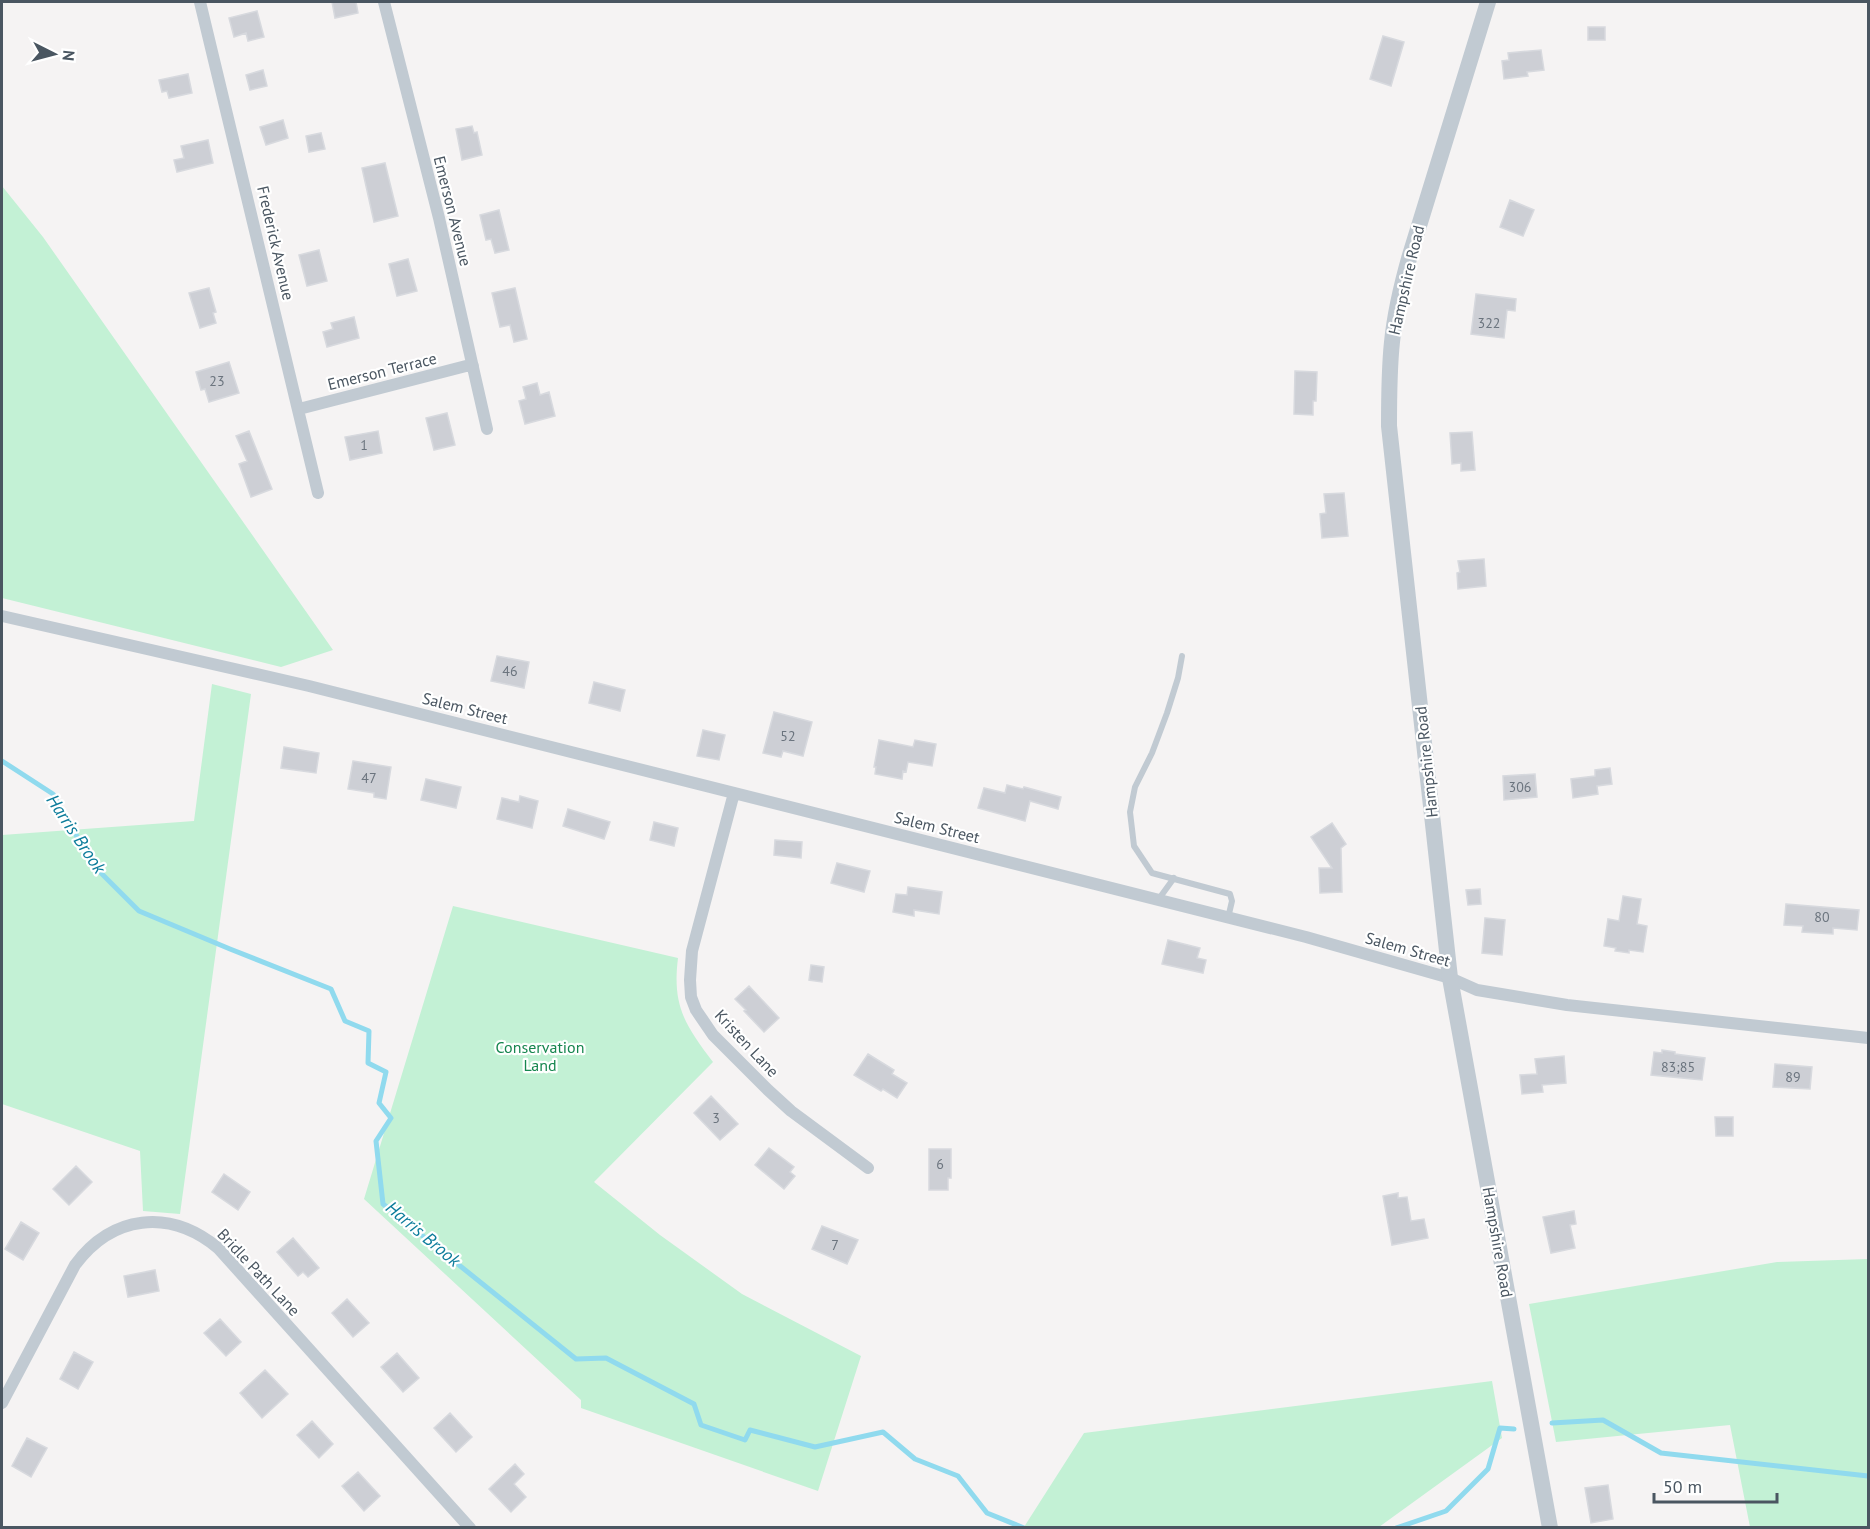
<svg xmlns="http://www.w3.org/2000/svg" width="1870" height="1529" font-family="'PT Sans',sans-serif">
<style>
.green{fill:#c3f1d5}
.lines{fill:none;stroke-linecap:round;stroke-linejoin:round}
.stream{stroke:#90daee;stroke-width:5}
.building{fill:#cdcfd5;stroke:#d7d9de;stroke-width:1.5}
.service{stroke:#c1cad2;stroke-width:6}
.minor{stroke:#c1cad2;stroke-width:12}
.tertiary{stroke:#c1cad2;stroke-width:16}
.labels{text-anchor:middle;stroke-width:4.5;stroke-linejoin:round;paint-order:stroke}
.number-label{font-size:14px;fill:#6b747e}
.street-label{font-size:16px;fill:#4a5661;stroke:#fff}
.park-label{font-size:16px;fill:#17864f;stroke:#fff}
.water-label{font-size:18px;font-style:italic;fill:#0c7c9b;stroke:#fff}
</style>
<rect width="100%" height="100%" fill="#f5f3f3"/>
<path class="green" d="M2 186 43 237 333 650 281 667 2 598Z
M212 684 251 694 180 1214 143 1211 140 1151 2 1104V835L194 821Z
M453 906 678 958C672 1006 685 1025 713 1062L594 1182 660 1235 742 1294 861 1356 818 1491 581 1408V1400L364 1199Z
M1868 1259V1527H1750L1730 1425 1556 1442 1529 1304 1777 1262Z
M1492 1381 1502 1438 1379 1527H1024L1084 1433Z"/>
<g class="lines">
<path class="stream" d="M2 761 53 794 93 865 139 911 230 949 331 989 345 1021 369 1031 368 1063 386 1072 379 1103 391 1118 376 1141 383 1204 576 1359 606 1358 694 1404 701 1425 745 1440 750 1430 815 1447 883 1432 915 1459 958 1476 987 1513 1024 1528
M1552 1423 1603 1420 1661 1453 1868 1476
M1396 1528 1446 1511 1488 1469 1500 1428 1514 1429"/>
</g>
<path class="building" d="M332 2H356L358 13 335 18Z
M257 11 264 37 248 41 246 33 234 37 229 18Z
M1588 27H1605V40H1588Z
M1383 36 1404 42 1391 86 1370 79Z
M1541 50 1544 70 1527 72 1528 76 1504 79 1502 61 1509 60 1508 53Z
M263 70 267 86 250 90 246 75Z
M188 74 192 93 169 98 167 91 162 92 159 80Z
M283 120 288 138 266 145 260 127Z
M472 126 474 133 477 132 482 155 462 160 456 129Z
M321 133 325 149 309 152 306 136Z
M208 140 213 163 177 172 174 160 184 158 181 146Z
M385 163 398 216 374 222 362 168Z
M1510 200 1534 210 1523 236 1500 227Z
M499 210 509 250 495 253 491 239 486 240 480 215Z
M319 250 327 281 307 286 299 255Z
M408 259 417 291 397 296 389 264Z
M209 288 216 312 213 313 216 323 200 328 189 293Z
M515 288 527 339 514 342 510 325 500 327 492 293Z
M1476 294 1516 299 1515 311 1507 310 1504 338 1471 334Z
M354 317 359 338 327 347 323 332 333 329 331 323Z
M229 362 239 393 209 402 205 389 201 390 196 372Z
M1295 371 1317 372 1316 401H1313V415L1294 414Z
M537 383 540 395 549 392 555 416 525 424 519 401 526 399 523 387Z
M447 413 455 445 434 450 426 418Z
M249 431 272 489 251 497 239 464 247 461 236 436Z
M378 431 382 453 350 460 345 437Z
M1472 432 1475 470 1461 471V463L1452 464 1450 433Z
M1344 493 1348 536 1322 538 1320 514 1326 513 1324 494Z
M1484 559 1486 586 1458 589 1457 573 1460 572 1458 561Z
M497 656 529 662 524 688 491 681Z
M594 682 625 690 620 711 589 703Z
M774 712 812 722 803 756 783 751 781 757 763 753Z
M703 730 725 735 719 760 697 756Z
M879 740 913 747 915 740 936 744 932 766 908 762 906 772 903 771 902 779 875 774 876 767H874Z
M284 747 319 753 316 773 281 768Z
M353 761 391 767 386 799 374 797V793L348 789Z
M1610 768 1612 784 1597 786 1598 794 1573 798 1571 779 1595 776V770Z
M1535 774 1537 797 1504 800 1503 776Z
M426 779 461 787 456 808 421 800Z
M1007 785 1023 789 1024 787 1061 797 1058 809 1030 801 1025 821 978 808 984 788 1005 793Z
M520 796 538 801 532 828 497 819 502 798 519 802Z
M568 809 610 822 604 839 563 826Z
M654 822 678 828 674 846 650 840Z
M1332 823 1346 844 1341 848 1342 892 1320 893 1319 868H1332L1311 837Z
M775 840 802 842 801 858 774 855Z
M837 863 870 871 864 892 831 883Z
M908 887 942 892 939 914 914 910V916L893 912 896 894 907 895Z
M1480 889 1481 904 1468 905 1466 890Z
M1623 896 1641 899 1637 924 1647 926 1643 952 1629 950V953L1615 951 1616 948 1604 946 1608 919 1619 921Z
M1786 904 1859 910 1857 930 1833 928V934L1802 932 1803 926 1784 925Z
M1485 918 1505 920 1502 955 1482 953Z
M1168 940 1200 948 1197 958 1206 960 1203 973 1162 964Z
M811 965 824 967 822 982 809 980Z
M749 986 779 1018 764 1032 744 1011 746 1010 735 999Z
M1662 1050 1675 1052V1054L1705 1058 1702 1080 1651 1075 1654 1052 1662 1053Z
M868 1054 894 1070 892 1074 907 1083 897 1098 883 1089 881 1091 854 1075Z
M1564 1056 1566 1083 1542 1085 1543 1092 1522 1094 1520 1075 1537 1074 1535 1059Z
M1775 1064 1812 1067 1810 1089 1773 1087Z
M711 1096 738 1124 720 1140 694 1113Z
M1715 1117H1733V1136H1716Z
M769 1148 794 1167 790 1172 795 1176 784 1189 755 1165Z
M929 1149H951V1178H948V1190H929Z
M76 1166 92 1182 69 1205 53 1189Z
M224 1174 250 1192 238 1210 212 1192Z
M1398 1193V1198L1407 1197 1411 1221 1424 1219 1428 1238 1392 1245 1383 1196Z
M1574 1211 1576 1224 1570 1225 1575 1248 1551 1253 1543 1217Z
M21 1222 39 1233 23 1260 5 1249Z
M822 1226 858 1240 847 1264 812 1249Z
M293 1238 319 1268 308 1277 303 1272 298 1276 277 1252Z
M155 1270 159 1291 128 1297 124 1276Z
M347 1299 369 1323 353 1337 332 1313Z
M220 1319 241 1342 226 1356 204 1333Z
M74 1352 93 1362 78 1389 60 1379Z
M397 1353 419 1378 403 1392 381 1367Z
M265 1370 288 1394 262 1418 240 1393Z
M450 1413 472 1437 456 1452 434 1428Z
M312 1421 333 1444 319 1458 297 1435Z
M27 1438 47 1448 31 1477 12 1466Z
M515 1464 524 1474 514 1484 526 1497 511 1512 489 1489Z
M358 1472 380 1496 364 1511 342 1486Z
M1608 1485 1613 1519 1591 1523 1585 1488Z"/>
<g class="lines">
<path class="service" d="M1182 656 1178 678 1167 713 1152 753 1135 787 1130 812 1134 846 1152 873 1230 894 1232 901 1228 918
M1158 900 1174 878"/>
<path class="minor" d="M200 2 318 493
M384 2 439 218 487 429
M299 409 466 366H473
M2 616 309 686 1306 937 1450 978 1477 990 1567 1005 1868 1038
M734 793 692 951 690 980 691 997 696 1010 713 1035 768 1090 791 1111 868 1168
M2 1403 75 1265C112 1215 169 1208 218 1248L470 1528"/>
<path class="tertiary" d="M1488 2 1410 255C1402 283 1395 312 1392 342 1389 370 1389 398 1389 426L1450 978 1550 1528"/>
</g>
<g class="labels">
<g class="number-label">
<text x="1489" y="328">322</text>
<text x="217" y="386">23</text>
<text x="364" y="450">1</text>
<text x="510" y="676">46</text>
<text x="788" y="741">52</text>
<text x="369" y="783">47</text>
<text x="1520" y="792">306</text>
<text x="1822" y="922">80</text>
<text x="1678" y="1072">83;85</text>
<text x="1793" y="1082">89</text>
<text x="716" y="1123">3</text>
<text x="940" y="1169">6</text>
<text x="835" y="1250">7</text>
</g>
<g class="street-label">
<text transform="translate(453 211) rotate(76)" y="6">Emerson Avenue</text>
<text transform="translate(276 243) rotate(77)" y="6">Frederick Avenue</text>
<text transform="translate(1406 280) rotate(-77)" y="6">Hampshire Road</text>
<text transform="translate(382 371) rotate(-14)" y="6">Emerson Terrace</text>
<text transform="translate(465 708) rotate(14)" y="6">Salem Street</text>
<text transform="translate(1426 762) rotate(-96)" y="6">Hampshire Road</text>
<text transform="translate(937 827) rotate(14)" y="6">Salem Street</text>
<text transform="translate(1408 949) rotate(16)" y="6">Salem Street</text>
<text transform="translate(747 1043) rotate(47)" y="6">Kristen Lane</text>
<text transform="translate(1498 1242) rotate(80)" y="6">Hampshire Road</text>
<text transform="translate(259 1272) rotate(47)" y="6">Bridle Path Lane</text>
</g>
<g class="park-label">
<text x="540" y="1053">Conservation<tspan x="540" dy="18">Land</tspan></text>
</g>
<g class="water-label">
<text transform="translate(76 834) rotate(56)" y="6">Harris Brook</text>
<text transform="translate(423 1234) rotate(40)" y="6">Harris Brook</text>
</g>
</g>
<rect width="1870" height="1529" fill="none" stroke="#4a5661" stroke-width="6"/>
<g transform="translate(54 54) rotate(96)" stroke="#ffffff" stroke-width="4.5" paint-order="stroke">
<path d="M0-4.5L10 22L0 15L-10 22Z" fill="#4a5661"/>
<text y="-9" font-size="16" font-weight="bold" text-anchor="middle" fill="#4a5661">N</text>
</g>
<path d="M1654 1493v9h123v-9" fill="none" stroke="#4a5661" stroke-width="3"/>
<text x="1663" y="1493" font-size="18" fill="#4a5661" stroke="#ffffff" stroke-width="4.5" paint-order="stroke">50 m</text>
</svg>
